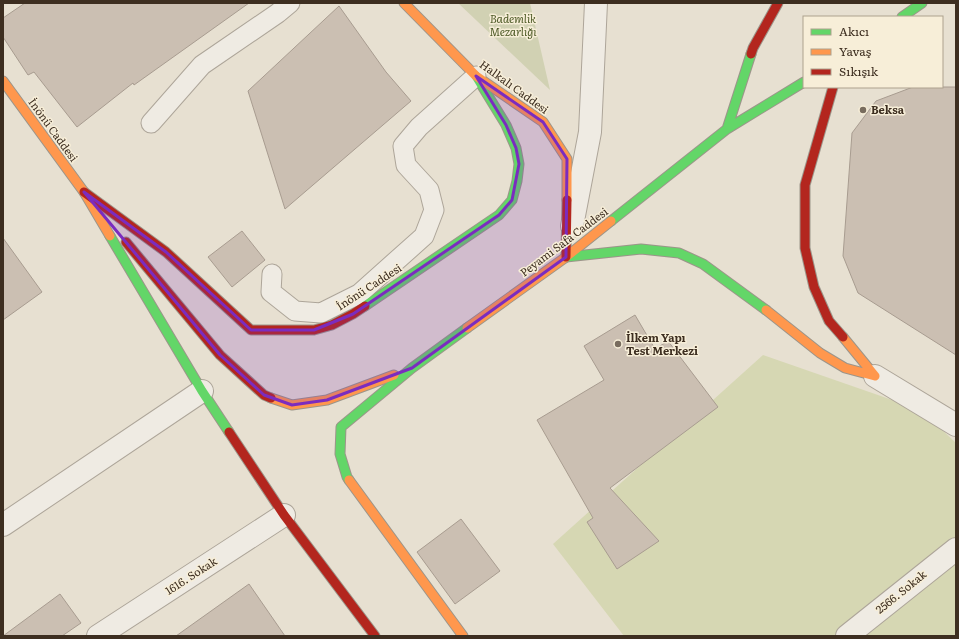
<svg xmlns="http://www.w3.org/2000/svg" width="959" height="639" font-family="Literata,serif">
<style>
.green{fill:#d6d7b3}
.cemetery{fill:#d1d1b3}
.building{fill:#cbbfb2;stroke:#a89c90}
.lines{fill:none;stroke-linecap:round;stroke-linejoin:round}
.lane-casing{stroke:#ada599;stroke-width:21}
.street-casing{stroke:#ada599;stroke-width:24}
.fast-casing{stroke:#9c958a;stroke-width:11}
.slow-casing{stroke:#9c958a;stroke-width:11}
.jam-casing{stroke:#9c958a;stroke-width:11}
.lane{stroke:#efebe3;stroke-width:19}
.street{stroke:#efebe3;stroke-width:22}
.fast{stroke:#63d668;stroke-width:9}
.slow{stroke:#ff974d;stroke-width:9}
.jam{stroke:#b3261e;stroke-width:9}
.marked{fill:#7b2cbf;fill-opacity:0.2;stroke:#7b2cbf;stroke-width:3;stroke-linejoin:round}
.poi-dot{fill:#786c5e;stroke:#f7eed8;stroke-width:1.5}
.labels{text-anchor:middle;stroke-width:3;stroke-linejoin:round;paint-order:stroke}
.park-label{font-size:11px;font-style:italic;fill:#4d5a26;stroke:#f7eed8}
.street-label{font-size:11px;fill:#3d2e20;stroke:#f7eed8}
.poi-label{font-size:11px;font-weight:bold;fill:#3d2e20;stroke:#f7eed8;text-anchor:start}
</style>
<rect width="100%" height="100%" fill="#e7e0d1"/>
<path class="green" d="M763 355 921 410 956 443V636H624L553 544Z"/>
<path class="cemetery" d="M458 3H530L550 90Z"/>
<path class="building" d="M25 3H249L134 85 133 83 77 127 34 72 28 75 3 37V18Z
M339 6 386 72 411 101 285 209 248 91Z
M913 87H956V355L858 293 843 256 852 133 876 101Z
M242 231 265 260 232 287 208 257Z
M3 238 42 292 3 320Z
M635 315 655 349 668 341 718 407 610 488 659 541 617 569 587 522 593 518 537 420 604 380 584 346Z
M461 519 500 571 455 604 417 552Z
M249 584 285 636H176Z
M60 594 81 623 62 636H3Z"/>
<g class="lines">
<g class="lane-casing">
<path id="lane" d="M151 123 202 65 278 13 290 3
M272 274 271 292 295 311 321 313 359 294 424 236 434 210 429 190 406 165 403 146 419 127 476 76"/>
</g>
<g class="street-casing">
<path id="street" d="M572 226 590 132 596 3
M875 376 956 425
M3 525 202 391
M98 636 284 515
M847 636 956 549"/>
</g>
<g class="fast-casing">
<path id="fast" d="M902 17 922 3
M727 129 804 82
M611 221 727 129 751 54
M110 236 202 391 229 432
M566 257 641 249 679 253 703 264 766 310
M365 306 499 215 512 200 517 181 519 164 516 148 506 125 476 76
M349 480 347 477 340 454 341 427 412 368 467 328"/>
</g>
<g class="slow-casing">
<path id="slow" d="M404 3 476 76 543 122 567 159V200
M3 81 84 192 110 236
M766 310 820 353 845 368 875 376
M467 328 566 257 611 221
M843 337 875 376
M271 398 292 405 327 400 394 375
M349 480 463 636"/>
</g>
<g class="jam-casing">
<path id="jam" d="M751 54 753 48 778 3
M833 87 805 185V248L814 287 829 321 843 337
M84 192 166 252 251 330H314L332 325 353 314 365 306
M126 242 220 355 264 395 271 398
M566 257 567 200
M229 432 284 515 375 636"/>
</g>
<use href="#lane" class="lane"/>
<use href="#street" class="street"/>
<use href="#fast" class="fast"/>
<use href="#slow" class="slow"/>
<use href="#jam" class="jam"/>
</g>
<path class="marked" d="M476 76 543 122 567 159 566 257 412 368 327 400 292 405 264 395 220 355 84 192 166 252 251 330H314L353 314 499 215 512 200 519 164 516 148 506 125Z"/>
<g class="poi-dot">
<circle cx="863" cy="110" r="4"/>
<circle cx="618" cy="344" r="4"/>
</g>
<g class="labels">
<g class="park-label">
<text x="513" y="23">Bademlik<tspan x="513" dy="13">Mezarlığı</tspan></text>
</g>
<g class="street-label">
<text transform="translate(514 87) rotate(36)" y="4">Halkalı Caddesi</text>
<text transform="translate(53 130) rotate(54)" y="4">İnönü Caddesi</text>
<text transform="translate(564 242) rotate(-37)" y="4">Peyami Safa Caddesi</text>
<text transform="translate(369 287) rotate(-33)" y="4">İnönü Caddesi</text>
<text transform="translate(191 576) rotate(-33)" y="4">1616. Sokak</text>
<text transform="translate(901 592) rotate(-39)" y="4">2566. Sokak</text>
</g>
<g class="poi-label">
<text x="871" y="114">Beksa</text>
<text x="626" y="342">İlkem Yapı<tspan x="626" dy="13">Test Merkezi</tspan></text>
</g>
</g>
<rect width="959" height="639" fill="none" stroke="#3d2e20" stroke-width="8"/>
<rect x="803" y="16" width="140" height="72" fill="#f7eed8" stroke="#ada18e"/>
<rect x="811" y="29" width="20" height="6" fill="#63d668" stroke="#ada18e"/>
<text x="839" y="36" font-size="12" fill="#3d2e20">Akıcı</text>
<rect x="811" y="49" width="20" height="6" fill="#ff974d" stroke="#ada18e"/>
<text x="839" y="56" font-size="12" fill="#3d2e20">Yavaş</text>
<rect x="811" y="69" width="20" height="6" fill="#b3261e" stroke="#ada18e"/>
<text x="839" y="76" font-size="12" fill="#3d2e20">Sıkışık</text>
</svg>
